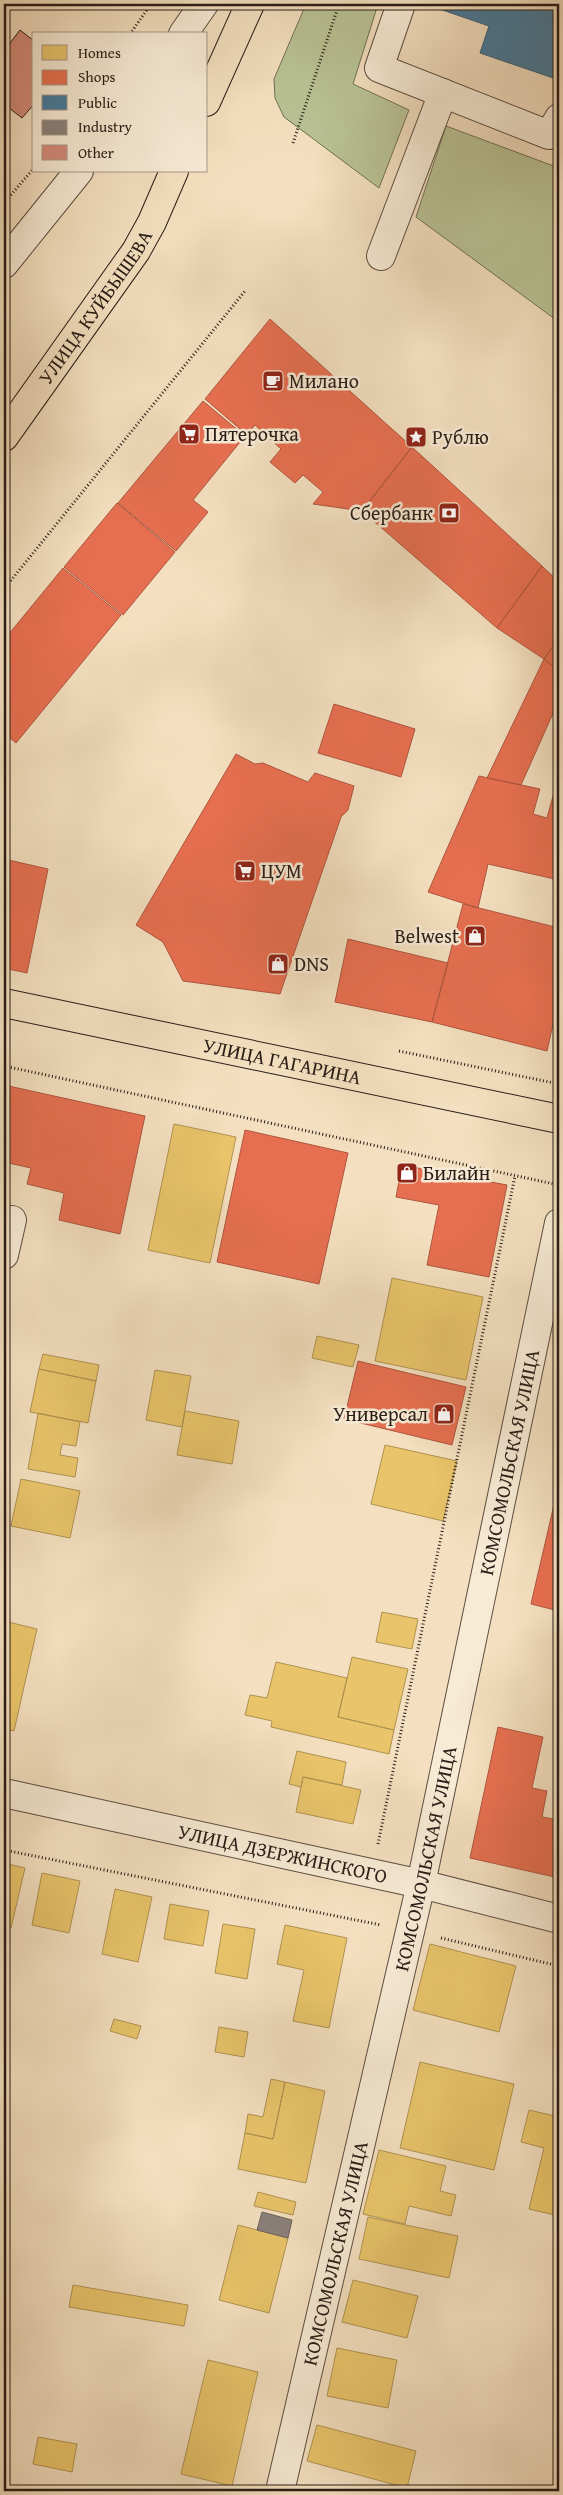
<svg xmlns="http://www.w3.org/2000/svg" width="563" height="2495" font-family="'Gentium Book Plus',serif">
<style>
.green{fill:#b9c395;stroke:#707056}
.homes{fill:#e9c46a;stroke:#af9251}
.shops{fill:#e76f51;stroke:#ae563f}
.public{fill:#457b9d;stroke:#3c5e74}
.industry{fill:#8a817c;stroke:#6d635d}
.building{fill:#d48b7a;stroke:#281c16}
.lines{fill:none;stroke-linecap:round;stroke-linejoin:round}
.minor-casing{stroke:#5b4d40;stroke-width:30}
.major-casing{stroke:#281c16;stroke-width:30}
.path{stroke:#281c16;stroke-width:3;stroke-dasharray:1 2.5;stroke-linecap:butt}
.minor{stroke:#f8ebd6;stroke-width:28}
.major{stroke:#f4e0c0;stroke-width:28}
.labels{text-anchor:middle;stroke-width:5;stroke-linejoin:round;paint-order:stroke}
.street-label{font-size:20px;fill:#281c16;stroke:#f8ebd6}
.poi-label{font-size:20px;fill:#281c16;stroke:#f8ebd6;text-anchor:start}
</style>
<rect width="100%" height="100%" fill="#f4e0c0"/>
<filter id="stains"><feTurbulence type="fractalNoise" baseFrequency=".004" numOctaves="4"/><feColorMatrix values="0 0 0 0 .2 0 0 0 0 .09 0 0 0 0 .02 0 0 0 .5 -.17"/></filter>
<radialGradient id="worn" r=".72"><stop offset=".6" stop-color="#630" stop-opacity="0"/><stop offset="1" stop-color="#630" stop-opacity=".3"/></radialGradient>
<path class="green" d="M306 4H378L353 84 409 110 379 188 284 117 275 98 274 79Z
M446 126 559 168V322L416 217Z"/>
<path class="homes" d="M174 1124 236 1137 210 1263 148 1250Z
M392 1278 483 1297 466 1380 375 1361Z
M317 1336 359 1345 353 1367 312 1358Z
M43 1354 99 1365 96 1381 39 1369Z
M39 1369 96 1381 88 1423 30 1412Z
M155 1370 191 1376 182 1427 146 1420Z
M185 1411 239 1421 232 1464 177 1455Z
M38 1413 80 1422 76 1446 62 1444 60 1455 78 1458 75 1477 28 1469Z
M385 1445 457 1461 443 1521 371 1504Z
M21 1479 80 1491 70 1538 11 1526Z
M382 1612 418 1619 412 1649 376 1642Z
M4 1621 37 1629 14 1731 4 1729Z
M352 1657 408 1669 394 1730 338 1717Z
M276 1662 347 1678 338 1717 394 1730 389 1754 271 1727 272 1721 245 1715 250 1695 267 1698Z
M297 1751 346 1762 342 1785 303 1777 301 1787 289 1784Z
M303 1777 361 1790 353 1824 296 1812Z
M4 1863 25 1868 11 1928 4 1927Z
M42 1873 80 1881 69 1933 32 1925Z
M115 1889 152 1897 138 1962 102 1954Z
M170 1904 209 1911 203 1946 164 1939Z
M223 1924 255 1929 247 1979 215 1973Z
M285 1925 347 1938 329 2028 293 2021 304 1970 277 1964Z
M430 1944 516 1966 499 2032 413 2010Z
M114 2019 141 2026 137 2039 110 2031Z
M219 2027 248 2032 244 2057 215 2052Z
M420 2062 514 2084 494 2170 400 2148Z
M271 2079 285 2082 273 2139 245 2133 248 2114 263 2117Z
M285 2082 325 2091 306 2183 238 2169 245 2133 273 2139Z
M529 2110 559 2117V2216L529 2209 544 2148 521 2142Z
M379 2150 446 2166 440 2191 456 2195 451 2216 409 2206 405 2224 363 2214Z
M258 2192 296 2202 293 2215 254 2206Z
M368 2217 458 2236 449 2278 359 2259Z
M238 2225 288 2238 269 2313 219 2300Z
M353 2280 418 2296 407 2338 342 2322Z
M73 2285 188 2305 184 2326 69 2307Z
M337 2348 397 2360 388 2408 327 2396Z
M208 2360 258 2372 232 2486 181 2474Z
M317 2425 416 2451 407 2488 307 2461Z
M38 2437 77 2444 72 2472 33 2464Z"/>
<path class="shops" d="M270 319 412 447 362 511 313 504 323 492 303 475 295 483 270 462 281 449 255 425 247 435 205 399Z
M203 401 245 436 193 500 208 512 176 551 118 503Z
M412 447 542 566 497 628 362 511Z
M117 503 175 552 123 615 64 567Z
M542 566 559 582V638L544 659 497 628Z
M63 568 121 615 16 743 4 733V640Z
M559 638V671L544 659Z
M544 659 559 671V700L521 785 487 778Z
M334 704 415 729 401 777 318 753Z
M236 754 255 764 263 763 308 782 315 773 354 786 348 810 341 817 280 994 183 981 163 942 136 925Z
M559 774V880L488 864 478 908 428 892 479 776 540 789 533 814 547 818Z
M4 859 48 869 27 973 4 968Z
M463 904 559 928V998L547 1051 432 1022Z
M348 939 448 963 432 1022 335 1002Z
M4 1085 145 1116 120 1234 59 1220 64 1193 27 1184 31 1168 4 1162Z
M245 1130 348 1153 319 1284 217 1262Z
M402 1165 507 1185 489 1277 427 1265 439 1205 396 1197Z
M358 1361 466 1387 452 1445 344 1419Z
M559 1483V1611L531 1604Z
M498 1727 543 1737 532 1788 547 1791 542 1817 559 1820V1878L470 1858Z"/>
<path class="public" d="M425 4H559V80L480 53 489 26Z"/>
<path class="industry" d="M262 2212 292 2220 288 2238 257 2230Z"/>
<path class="building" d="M20 30 34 41V104L22 118 4 104V51Z"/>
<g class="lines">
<g class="minor-casing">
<g id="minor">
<path d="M401 4 379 68 549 135 559 118"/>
<path d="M183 34 204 4"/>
<path d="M381 256 443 93"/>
<path d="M4 264 79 171"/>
<path d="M4 1255 12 1220"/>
<path id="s1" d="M4 1793 421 1884 559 1919"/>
<path id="s2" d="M280 2491 421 1884 559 1223"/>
</g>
</g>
<g class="major-casing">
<g id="major">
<path d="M206 102 250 4"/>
<path id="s3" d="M4 437 136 251 152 222 174 171"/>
<path id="s4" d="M4 1003 559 1119"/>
</g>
</g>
<path class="path" d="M130 34 151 4
M293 143 339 4
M4 203 34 168
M4 589 245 291
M399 1051 559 1084
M4 1066 559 1185
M378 1844 515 1176
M4 1850 381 1925
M441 1938 559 1966"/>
<use href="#minor" class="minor"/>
<use href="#major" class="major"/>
</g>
<defs>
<g id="cafe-square" transform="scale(1.125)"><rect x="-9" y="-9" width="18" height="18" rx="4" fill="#8f2418" stroke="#f8ebd6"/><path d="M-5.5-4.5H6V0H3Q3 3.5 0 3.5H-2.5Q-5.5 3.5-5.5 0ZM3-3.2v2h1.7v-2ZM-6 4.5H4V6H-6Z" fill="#fff"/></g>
<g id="supermarket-square" transform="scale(1.125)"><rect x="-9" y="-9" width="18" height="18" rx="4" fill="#8f2418" stroke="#f8ebd6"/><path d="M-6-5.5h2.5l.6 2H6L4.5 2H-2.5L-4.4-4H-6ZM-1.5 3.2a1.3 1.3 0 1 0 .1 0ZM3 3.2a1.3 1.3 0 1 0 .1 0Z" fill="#fff"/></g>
<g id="sight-square" transform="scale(1.125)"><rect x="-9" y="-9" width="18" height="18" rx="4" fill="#8f2418" stroke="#f8ebd6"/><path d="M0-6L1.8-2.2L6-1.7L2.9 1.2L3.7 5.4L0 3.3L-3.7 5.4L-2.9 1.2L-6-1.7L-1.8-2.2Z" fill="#fff"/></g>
<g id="bank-square" transform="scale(1.125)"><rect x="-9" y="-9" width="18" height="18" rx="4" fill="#8f2418" stroke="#f8ebd6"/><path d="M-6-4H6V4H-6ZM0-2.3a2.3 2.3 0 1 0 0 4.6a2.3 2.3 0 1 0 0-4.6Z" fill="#fff"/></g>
<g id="shop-square" transform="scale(1.125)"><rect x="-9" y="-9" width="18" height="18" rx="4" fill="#8f2418" stroke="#f8ebd6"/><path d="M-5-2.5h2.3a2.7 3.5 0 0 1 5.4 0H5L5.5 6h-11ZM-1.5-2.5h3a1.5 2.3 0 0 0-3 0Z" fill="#fff"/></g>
</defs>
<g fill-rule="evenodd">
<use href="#cafe-square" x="273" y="381"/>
<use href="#supermarket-square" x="189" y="434"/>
<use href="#sight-square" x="416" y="437"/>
<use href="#bank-square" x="449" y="513"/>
<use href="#supermarket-square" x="245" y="871"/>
<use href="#shop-square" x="475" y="936"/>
<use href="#shop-square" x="278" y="964"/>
<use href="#shop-square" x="407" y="1173"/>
<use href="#shop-square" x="444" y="1414"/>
</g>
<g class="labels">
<g class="street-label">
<text dy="7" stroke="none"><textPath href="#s3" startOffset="159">УЛИЦА КУЙБЫШЕВА</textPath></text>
<text dy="7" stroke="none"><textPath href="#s4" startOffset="284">УЛИЦА ГАГАРИНА</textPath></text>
<text dy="7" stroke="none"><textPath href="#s2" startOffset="1054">КОМСОМОЛЬСКАЯ УЛИЦА</textPath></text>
<text dy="7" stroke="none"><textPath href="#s1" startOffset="285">УЛИЦА ДЗЕРЖИНСКОГО</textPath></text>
<text dy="7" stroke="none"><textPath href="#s2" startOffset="649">КОМСОМОЛЬСКАЯ УЛИЦА</textPath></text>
<text dy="7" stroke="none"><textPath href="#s2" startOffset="244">КОМСОМОЛЬСКАЯ УЛИЦА</textPath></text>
</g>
<g class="poi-label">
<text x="289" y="388">Милано</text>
<text x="205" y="441">Пятерочка</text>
<text x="432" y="444">Рублю</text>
<text x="433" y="520" text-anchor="end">Сбербанк</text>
<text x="261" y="878">ЦУМ</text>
<text x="459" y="943" text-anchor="end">Belwest</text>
<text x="294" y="971">DNS</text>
<text x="423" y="1180">Билайн</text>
<text x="428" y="1421" text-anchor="end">Универсал</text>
</g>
</g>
<rect width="563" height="2495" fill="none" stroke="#f4e0c0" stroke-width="20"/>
<rect x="5" y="5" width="553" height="2485" fill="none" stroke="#281c16" stroke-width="2.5"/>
<rect x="10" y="10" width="543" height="2475" fill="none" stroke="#281c16"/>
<rect x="32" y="32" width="175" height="140" fill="#f8ebd6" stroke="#a59889"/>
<rect x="42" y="45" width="25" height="15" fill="#e9c46a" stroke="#a59889"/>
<text x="78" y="58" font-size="15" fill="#281c16">Homes</text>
<rect x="42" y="70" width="25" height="15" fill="#e76f51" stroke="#a59889"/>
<text x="78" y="82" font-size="15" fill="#281c16">Shops</text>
<rect x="42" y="95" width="25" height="15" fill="#457b9d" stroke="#a59889"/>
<text x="78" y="108" font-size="15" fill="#281c16">Public</text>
<rect x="42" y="120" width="25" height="15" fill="#8a817c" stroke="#a59889"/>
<text x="78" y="132" font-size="15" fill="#281c16">Industry</text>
<rect x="42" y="145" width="25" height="15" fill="#d48b7a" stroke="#a59889"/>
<text x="78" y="158" font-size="15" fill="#281c16">Other</text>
<rect width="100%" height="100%" filter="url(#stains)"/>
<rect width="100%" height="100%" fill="url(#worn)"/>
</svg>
